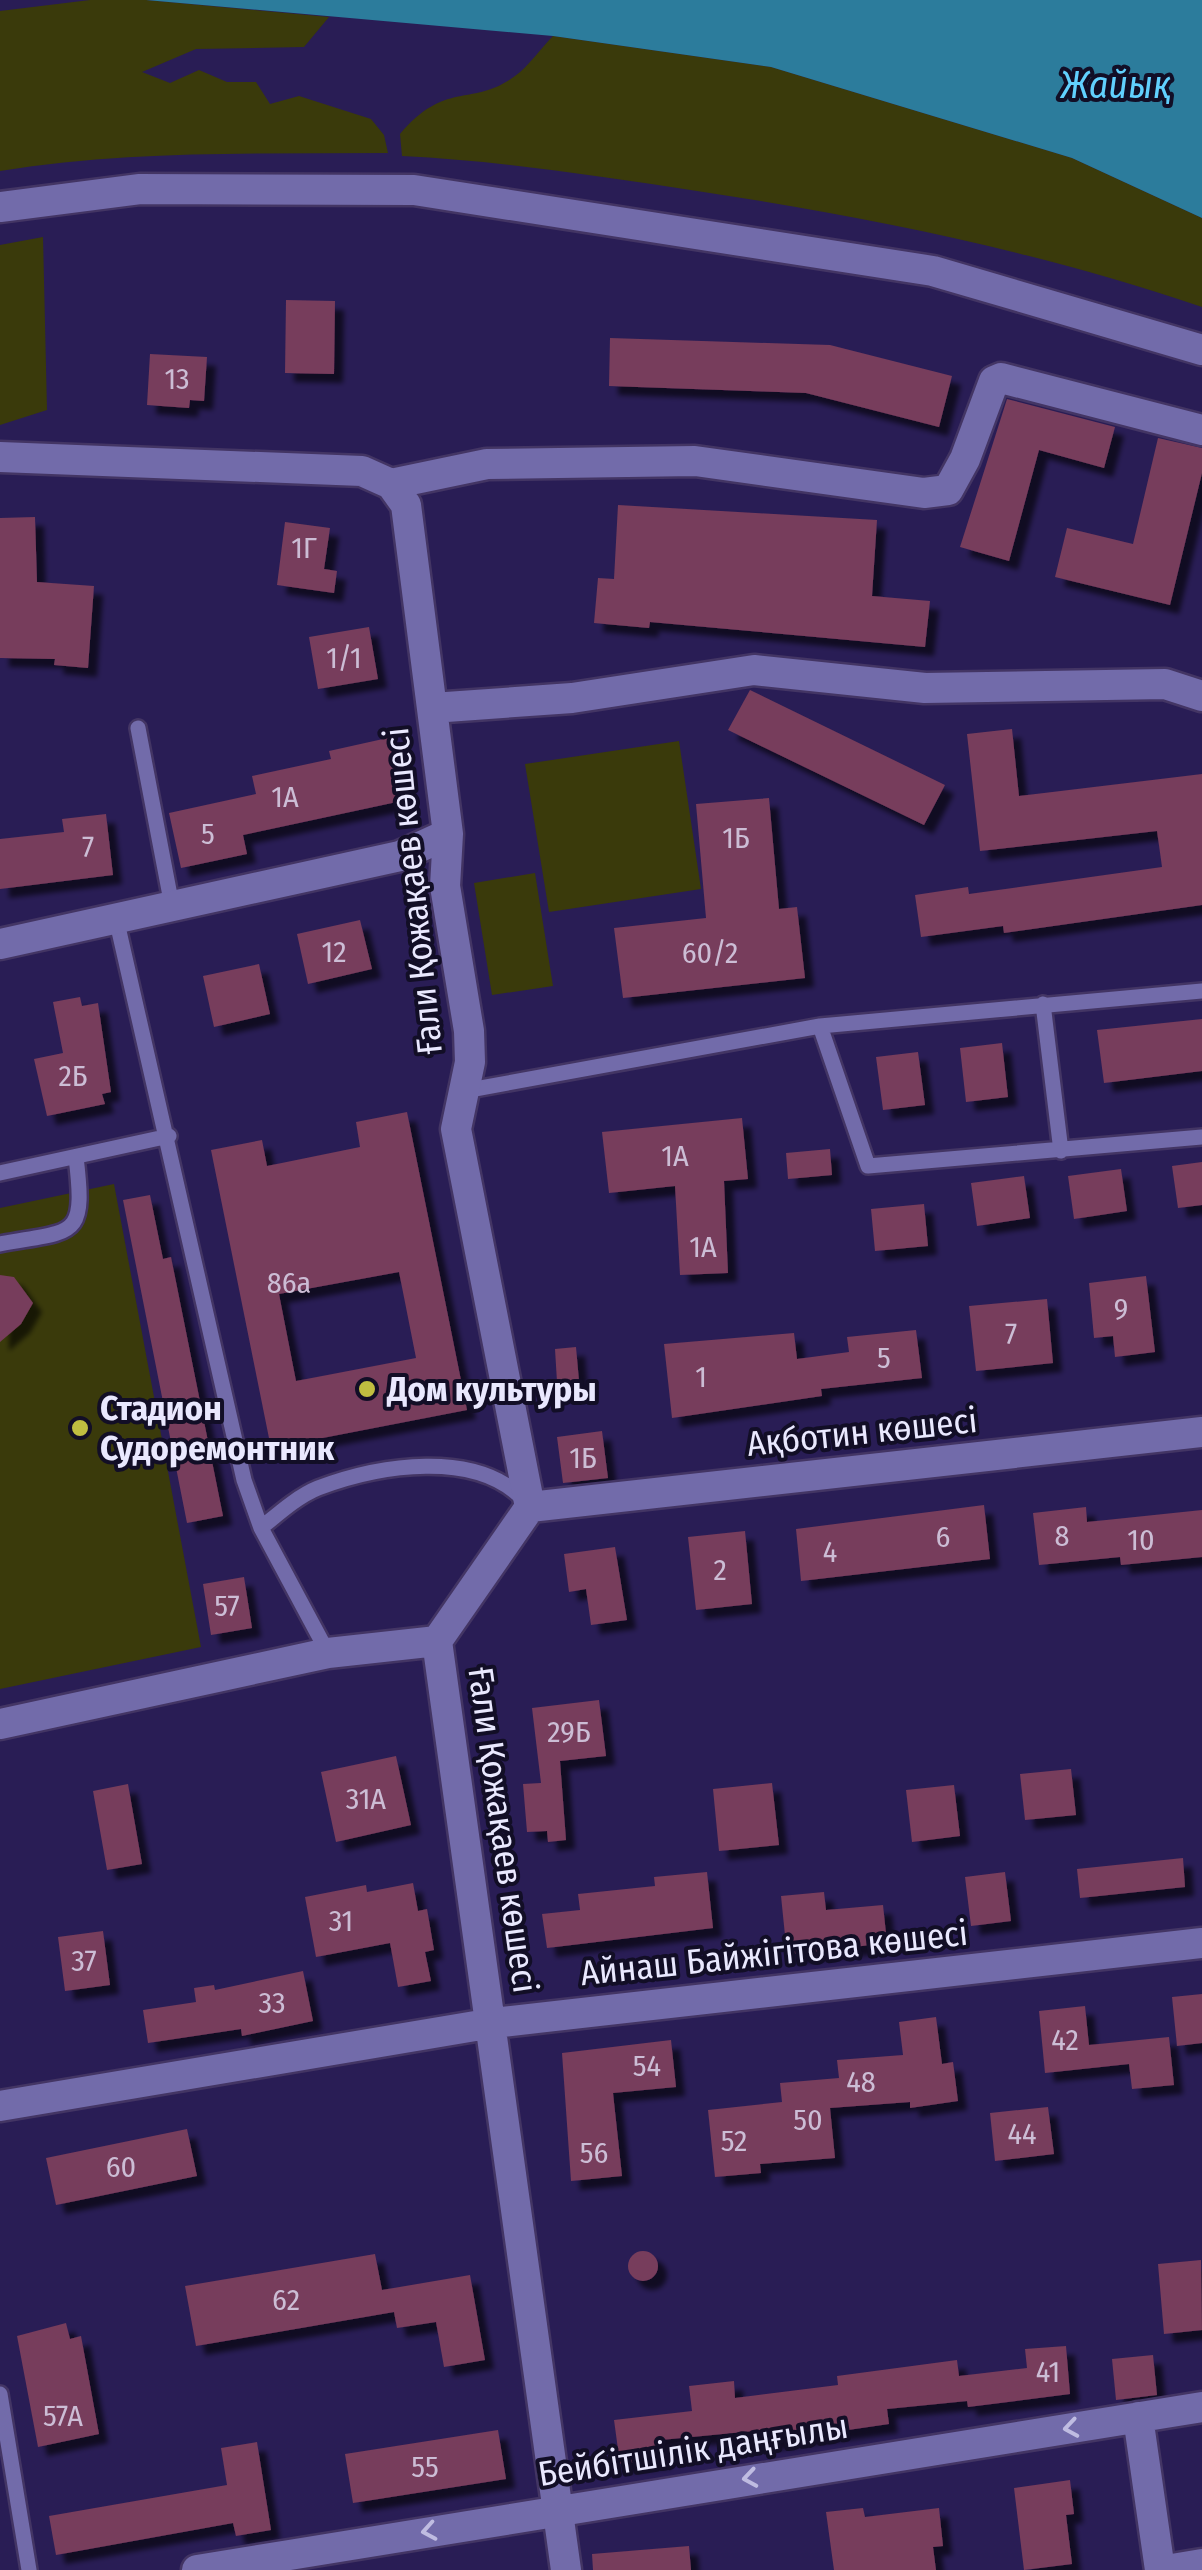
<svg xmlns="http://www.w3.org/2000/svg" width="1202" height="2570" font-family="'Fira Sans Condensed',sans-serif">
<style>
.green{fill:#3a3a0b}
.water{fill:#2c7c9c}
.building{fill:#773c5b;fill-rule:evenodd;filter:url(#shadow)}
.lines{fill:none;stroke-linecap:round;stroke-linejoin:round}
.lane-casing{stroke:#433564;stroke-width:20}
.street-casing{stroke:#433564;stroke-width:35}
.lane{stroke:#726baa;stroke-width:15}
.street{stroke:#726baa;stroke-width:30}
.oneway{stroke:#bfbce1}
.poi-dot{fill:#c0be40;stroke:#120e26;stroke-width:4}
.labels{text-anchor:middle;stroke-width:8;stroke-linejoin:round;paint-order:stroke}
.number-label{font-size:30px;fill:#ccbdd5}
.street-label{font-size:35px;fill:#e9e8fe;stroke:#120e26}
.poi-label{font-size:35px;font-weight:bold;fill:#e9e8fe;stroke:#120e26;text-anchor:start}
.water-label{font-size:38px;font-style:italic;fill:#61d0fe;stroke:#120e26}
</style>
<defs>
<filter id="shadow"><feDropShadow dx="9" dy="9" stdDeviation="2.5" flood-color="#0009"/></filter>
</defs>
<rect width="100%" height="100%" fill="#291d55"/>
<path class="green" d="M90 0H146L329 17 304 47 196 49 142 72 170 83 199 70 227 82H256L270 104 299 96 371 119 384 135 388 153C258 154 129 150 0 171V11Z
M553 36 771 67 1072 158 1202 218V307C1037 251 870 217 697 191 599 176 502 161 402 156L400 134C447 79 472 108 515 76 529 66 541 48 553 36Z
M43 237 47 410 0 425V245Z
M679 741 701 889 549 912 525 764Z
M535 873 553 986 492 995 474 883Z
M114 1184 201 1647 0 1689V1208Z"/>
<path class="water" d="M146 0H1202V218L1072 158 771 67 553 36Z"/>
<path class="building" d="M286 300 335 301 334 374 285 373Z
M610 338 830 345 952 376 939 427 806 393 609 386Z
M150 354 207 357 204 401 190 400 189 408 147 405Z
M1007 399 1115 427 1104 468 1039 450 1009 561 960 547Z
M1158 438 1202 448V473L1170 605 1055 577 1067 528 1133 544Z
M618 505 877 520 872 596 930 601 925 647 650 622 649 628 594 623 598 578 614 579Z
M35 517 37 582 94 586 88 668 54 665 55 659 0 658V518Z
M285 522 330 528 324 569 337 571 334 593 277 585Z
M369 627 378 679 318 689 309 637Z
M750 690 945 785 924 825 728 730Z
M1012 729 1019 796 1202 774V905L1004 933 1003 926 921 937 915 895 968 887 969 894 1162 867 1157 831 980 851 967 734Z
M392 737 406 800 243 835 247 854 181 868 169 813 256 794 252 776 331 759 329 751Z
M769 798 779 909 797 907 805 978 623 998 614 928 706 918 696 804Z
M106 814 113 875 0 889V839L64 832 62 819Z
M360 920 372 969 308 984 297 934Z
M259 964 270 1014 214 1027 203 976Z
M80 997 82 1006 98 1003 111 1092 102 1094 105 1104 47 1116 34 1059 63 1053 53 1002Z
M1202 1019V1071L1104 1083 1097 1030Z
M1002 1043 1008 1097 966 1102 960 1048Z
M918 1052 925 1105 883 1110 876 1057Z
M407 1112 467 1410 271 1448 211 1150 262 1140 267 1166 360 1147 356 1122ZM399 1272 416 1358 296 1381 279 1294Z
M742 1118 748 1179 724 1181 728 1273 680 1275 675 1186 609 1193 602 1132Z
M830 1149 832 1175 788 1179 786 1153Z
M1202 1162V1205L1178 1208 1172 1166Z
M1121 1169 1127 1211 1074 1219 1068 1176Z
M1024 1176 1030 1218 977 1226 971 1183Z
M150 1195 163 1259 171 1257 223 1516 187 1523 123 1200Z
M924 1204 928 1246 875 1251 871 1209Z
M0 1275 14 1277 33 1303 21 1324 0 1342Z
M1146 1276 1155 1352 1115 1357 1113 1336 1094 1338 1089 1283Z
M1047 1299 1053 1363 976 1371 969 1306Z
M916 1330 922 1378 821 1389 822 1396 672 1418 664 1344 794 1333 797 1359 849 1352 847 1337Z
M576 1347 579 1381 557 1382 555 1349Z
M602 1431 608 1478 563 1483 557 1437Z
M984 1505 990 1559 801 1581 796 1529Z
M1086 1507 1087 1522 1202 1510V1557L1121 1565 1120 1557 1039 1565 1033 1513Z
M745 1531 752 1604 696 1610 688 1537Z
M615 1547 627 1620 591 1625 586 1589 569 1592 564 1554Z
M244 1577 252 1628 211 1635 203 1584Z
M599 1700 606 1756 560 1761 566 1840 548 1842 547 1831 527 1832 523 1784 541 1783 532 1708Z
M396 1756 411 1825 336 1842 321 1772Z
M1071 1769 1076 1815 1025 1820 1020 1774Z
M772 1783 779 1845 719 1851 713 1789Z
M128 1784 142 1864 107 1870 93 1791Z
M954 1785 960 1836 912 1842 906 1790Z
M1183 1858 1185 1887 1080 1898 1077 1869Z
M707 1872 713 1928 547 1948 542 1914 580 1910 578 1894 655 1886 654 1877Z
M1005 1872 1011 1921 971 1926 965 1877Z
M413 1883 418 1911 427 1909 434 1950 425 1952 431 1981 398 1987 390 1943 316 1957 305 1897 366 1885 367 1892Z
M824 1892 826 1910 883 1905 887 1943 787 1955 781 1896Z
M103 1931 110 1985 65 1991 58 1937Z
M303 1971 313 2021 242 2036 241 2029 148 2043 143 2010 196 2002 194 1988 214 1985 215 1990Z
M1202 1994V2043L1177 2046 1172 1997Z
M1085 2006 1089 2045 1169 2037 1174 2085 1132 2089 1129 2064 1045 2073 1039 2011Z
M936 2017 942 2064 953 2062 958 2101 910 2108V2102L830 2108 835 2158 760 2164 761 2173 715 2177 708 2110 782 2102 780 2083 839 2078 837 2060 903 2055 899 2022Z
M671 2040 676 2087 613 2093 622 2176 571 2181 562 2053Z
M1048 2107 1054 2154 995 2161 990 2113Z
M187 2129 197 2176 56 2205 46 2158Z
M628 2266a15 15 0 1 1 30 0a15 15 0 1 1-30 0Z
M375 2254 382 2290 470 2275 485 2360 444 2367 436 2322 397 2328 394 2312 196 2346 185 2286Z
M1201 2260 1202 2330 1164 2334 1158 2264Z
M66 2323 70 2339 81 2336 99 2434 38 2447 17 2336Z
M1066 2346 1070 2394 968 2407 967 2401 887 2409 889 2424 766 2442 764 2430 661 2440 663 2459 620 2464 614 2420 692 2411 689 2386 734 2381 735 2398 838 2385 837 2376 957 2360 959 2376 1027 2368 1025 2349Z
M1153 2355 1157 2395 1116 2400 1112 2359Z
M498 2430 506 2479 353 2503 345 2454Z
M257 2442 271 2530 236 2536 233 2523 56 2555 49 2516 227 2485 221 2448Z
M1070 2480 1074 2514 1066 2515 1072 2564 1024 2570 1014 2488Z
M863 2508 865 2517 939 2508 943 2546 933 2547 936 2570H834L826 2512Z
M689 2546 691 2570H593L592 2554Z"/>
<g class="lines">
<g class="lane-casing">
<path id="lane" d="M138 728 172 906
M116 918 244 1480 261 1528 328 1653
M1043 1004 1061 1151
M820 1026 868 1166 1202 1137
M464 1091 820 1026 1202 991
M0 1173 169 1136
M0 1244C75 1230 86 1240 76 1157
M261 1528C278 1514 298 1496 318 1488 379 1465 476 1449 524 1500
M0 2394 29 2570"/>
</g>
<g class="street-casing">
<path id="street" d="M0 207 140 189 414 190 933 271 1202 350
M0 457 362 471 391 484 406 505 448 834 445 886 469 1031 470 1062 456 1129 530 1507 437 1641 566 2570
M391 484 487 464 695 461 924 493 948 490 965 459 994 381 1001 378 1202 430
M432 708 572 698 754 670 925 688 1165 684 1202 696
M0 944 400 856 448 834
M530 1507 1202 1432
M0 1724 328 1653 437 1641
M0 2106 493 2023 1202 1943
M1138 2417 1160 2570
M197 2570 1202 2407
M1166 2570 1202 2564"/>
</g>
<use href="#lane" class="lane"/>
<use href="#street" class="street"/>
</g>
<defs><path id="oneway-chevron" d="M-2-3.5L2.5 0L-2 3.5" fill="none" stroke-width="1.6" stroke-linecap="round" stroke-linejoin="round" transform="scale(2.5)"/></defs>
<g class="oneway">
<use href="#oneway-chevron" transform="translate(1071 2428) rotate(171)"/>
<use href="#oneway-chevron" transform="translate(750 2478) rotate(171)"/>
<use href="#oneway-chevron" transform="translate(429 2531) rotate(170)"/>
</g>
<g class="poi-dot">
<circle cx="367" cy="1389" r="10"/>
<circle cx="80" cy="1428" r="10"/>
</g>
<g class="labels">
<g class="number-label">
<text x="177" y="389">13</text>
<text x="304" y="558">1Г</text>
<text x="344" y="668">1/1</text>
<text x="285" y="807">1А</text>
<text x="208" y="844">5</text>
<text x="736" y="848">1Б</text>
<text x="88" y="857">7</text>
<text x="334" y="962">12</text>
<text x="710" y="963">60/2</text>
<text x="73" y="1086">2Б</text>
<text x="675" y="1166">1А</text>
<text x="703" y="1257">1А</text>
<text x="289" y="1293">86а</text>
<text x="1121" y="1319">9</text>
<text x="1011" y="1344">7</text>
<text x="884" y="1368">5</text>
<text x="701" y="1387">1</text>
<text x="583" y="1468">1Б</text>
<text x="1062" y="1546">8</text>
<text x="943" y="1547">6</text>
<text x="1141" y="1550">10</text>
<text x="830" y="1562">4</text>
<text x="720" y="1580">2</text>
<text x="227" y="1616">57</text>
<text x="569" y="1742">29Б</text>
<text x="366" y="1809">31А</text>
<text x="341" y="1931">31</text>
<text x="84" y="1971">37</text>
<text x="272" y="2013">33</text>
<text x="1065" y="2050">42</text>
<text x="647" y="2076">54</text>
<text x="861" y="2092">48</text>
<text x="808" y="2130">50</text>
<text x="1022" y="2144">44</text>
<text x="734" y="2151">52</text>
<text x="594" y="2163">56</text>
<text x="121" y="2177">60</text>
<text x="286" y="2310">62</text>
<text x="1048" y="2382">41</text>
<text x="63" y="2426">57А</text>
<text x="425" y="2477">55</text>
</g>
<g class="street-label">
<text transform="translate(413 891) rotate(-96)" y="12">Ғали Қожақаев көшесі</text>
<text transform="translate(862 1432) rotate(-6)" y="12">Ақботин көшесі</text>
<text transform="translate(503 1830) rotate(82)" y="12">Ғали Қожақаев көшесі</text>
<text transform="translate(774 1953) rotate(-6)" y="12">Айнаш Байжігітова көшесі</text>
<text transform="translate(693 2450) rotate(-9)" y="12">Бейбітшілік даңғылы</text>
</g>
<g class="poi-label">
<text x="387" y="1401">Дом культуры</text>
<text x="100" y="1420">Стадион<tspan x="100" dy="40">Судоремонтник</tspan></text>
</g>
<g class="water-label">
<text x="1116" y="98">Жайық</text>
</g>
</g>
</svg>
